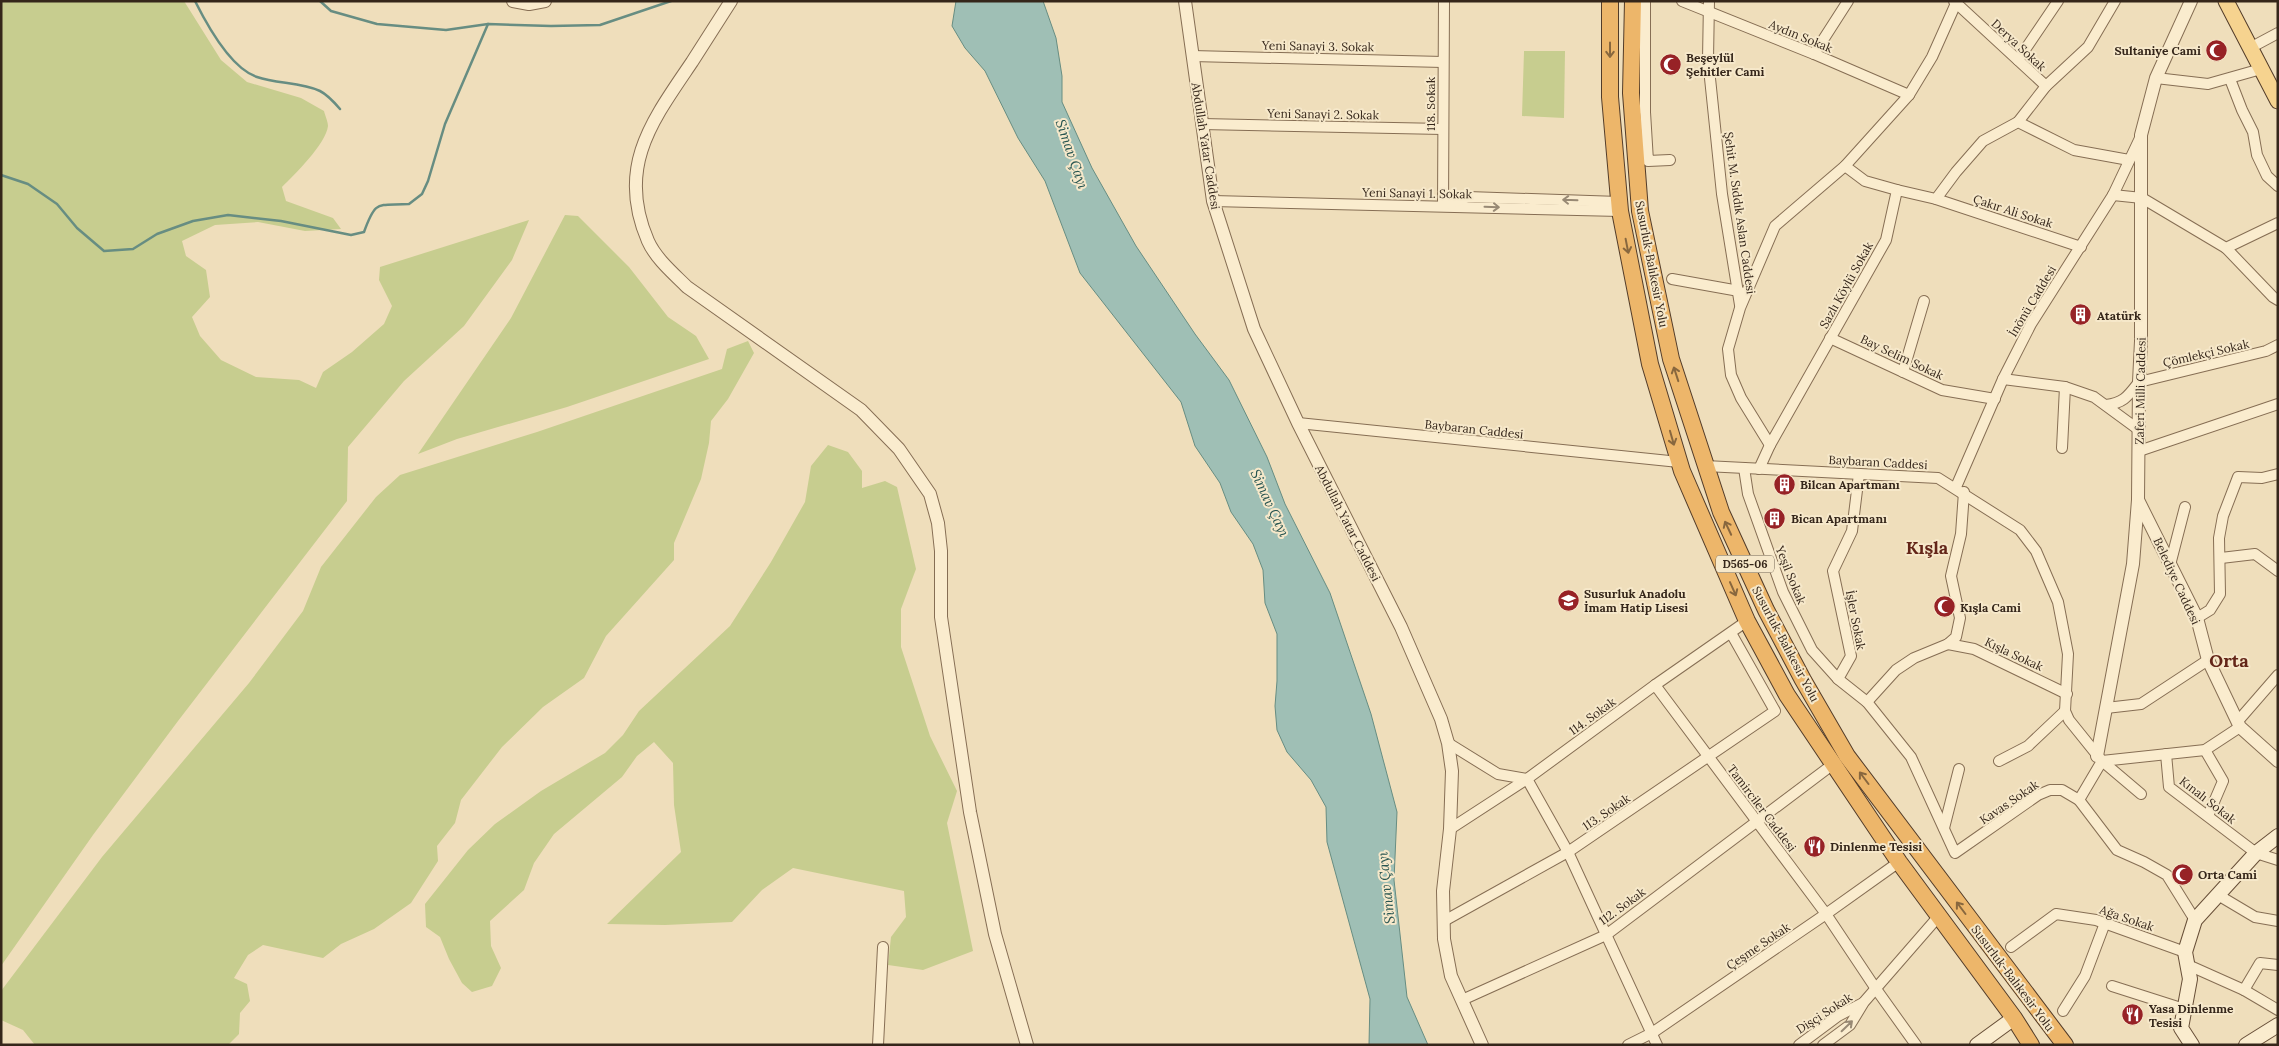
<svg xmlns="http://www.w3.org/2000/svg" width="2279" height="1046" font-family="Lora,serif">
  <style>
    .green { fill: #c7cd8f }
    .water { fill: #9fbfb5; stroke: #678d82 }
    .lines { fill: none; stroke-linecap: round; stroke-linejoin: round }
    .stream { stroke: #678d82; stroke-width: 2.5 }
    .minor-casing { stroke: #866e54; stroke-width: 12 }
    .tertiary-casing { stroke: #866e54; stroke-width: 14 }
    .secondary-casing { stroke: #684f38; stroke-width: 16 }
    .primary-casing { stroke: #533c29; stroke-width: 17 }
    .trunk-casing { stroke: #533c29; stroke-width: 18 }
    .minor { stroke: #faecce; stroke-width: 10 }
    .tertiary { stroke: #faecce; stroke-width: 12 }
    .secondary { stroke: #faecce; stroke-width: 14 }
    .primary { stroke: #f6d38f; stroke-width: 15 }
    .trunk { stroke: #edb66a; stroke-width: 16 }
    .oneway { stroke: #88673e }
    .oneway2 { stroke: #988974 }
    .labels { text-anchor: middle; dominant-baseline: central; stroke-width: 4; stroke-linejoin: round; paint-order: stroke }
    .shield { fill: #f6e8ca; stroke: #6f604f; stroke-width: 1 }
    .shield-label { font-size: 11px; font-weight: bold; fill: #35261a }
    .street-label { font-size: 12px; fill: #35261a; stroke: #f6e8ca }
    .poi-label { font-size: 12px; font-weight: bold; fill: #35261a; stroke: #f6e8ca; text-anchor: start }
    .water-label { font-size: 14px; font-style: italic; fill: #285551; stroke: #f6e8ca }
    .district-label { font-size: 18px; font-weight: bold; fill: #632518; stroke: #f6e8ca }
  </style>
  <rect width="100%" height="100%" fill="#efdebb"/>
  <g class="green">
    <path d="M1,1h183l37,59 26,22 54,16 23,13c1,4 4,11 4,15 -2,18 -34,49 -46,61l4,14 47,17 8,11 -36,2 -47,-9 -43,3 -33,16 4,15 20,14 4,27 -18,20 8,19 21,24 35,17 43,3 17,8 7,-16 29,-20 32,-28 8,-18 -13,-26 1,-13 149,-47 -17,40 -48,66 -60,55 -56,66 -1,54 -169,220 -85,114 -92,131z"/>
    <polygon points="1524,51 1565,51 1564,118 1522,116"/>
    <polygon points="565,215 578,216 629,267 668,317 696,336 709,359 567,407 457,439 418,454 511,318"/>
    <polygon points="748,341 754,353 728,399 711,421 709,443 701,479 674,543 674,560 606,636 584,678 543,707 502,747 461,800 455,823 437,846 438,861 411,903 374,929 341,944 323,958 263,945 248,955 234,978 247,984 250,1001 240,1013 239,1034 228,1045 35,1045 23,1030 1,1020 1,991 102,857 249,683 303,611 321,567 376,497 400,475 537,432 722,369 727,349"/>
    <polygon points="828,445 848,452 862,471 862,488 885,481 897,487 916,569 901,609 901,647 930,736 957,791 947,823 973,951 923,970 888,965 891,937 906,917 904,891 793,868 762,890 732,922 665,925 607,924 681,852 674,805 673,763 654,742 637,756 622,777 554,834 534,863 524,890 490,921 491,946 501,968 492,986 472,992 462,983 449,959 440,937 426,927 425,904 468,850 495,824 541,791 605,753 623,735 639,711 730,626 771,562 805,502 811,466"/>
  </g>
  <polygon class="water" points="956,1 1043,1 1056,38 1062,76 1062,102 1092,168 1136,246 1195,334 1229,380 1267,457 1285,504 1330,593 1371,714 1397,812 1394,880 1407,997 1428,1045 1369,1045 1370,999 1327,842 1326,807 1311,780 1287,752 1277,730 1275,706 1277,681 1277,634 1265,603 1263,570 1253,544 1231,512 1220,483 1195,446 1181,402 1080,273 1045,181 1018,138 985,71 965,48 952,26"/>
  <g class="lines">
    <g class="stream">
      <path d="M195,1c12,24 35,67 62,76 20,7 44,5 63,14 8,4 14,11 20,18"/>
      <polyline points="320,1 331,11 377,24 446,30 488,24 551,26 600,25 671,1"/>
      <path d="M1,175l27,9 29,20 20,24 27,23 29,-2 24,-15 36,-13 35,-6 53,6 70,14 13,-3c12,-33 13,-26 45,-28l13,-10 6,-13 17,-57 43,-100"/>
    </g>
    <defs>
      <g id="minor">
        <polyline points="1645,1 1645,112 1648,161 1670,160"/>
        <polyline points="1682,1 1814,54 1909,95"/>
        <polyline points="1709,1 1708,59 1722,194 1740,305"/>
        <polyline points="1954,1 2046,86"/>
        <polyline points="2250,48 2278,33"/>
        <polyline points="1814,54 1848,1"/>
        <polyline points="1192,56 1443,62"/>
        <polyline points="2018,60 2058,1"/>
        <polyline points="2156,78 2208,84 2261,69"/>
        <polyline points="2230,79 2242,110 2253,132 2257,155 2267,176 2278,186"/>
        <polyline points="2018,122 2046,86 2088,47 2115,1"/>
        <polyline points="1202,124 1443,129"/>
        <polyline points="1845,166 1865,181 1897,190"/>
        <polyline points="2113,195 2142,198 2226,248 2278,223"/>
        <polyline points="1936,199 2081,247"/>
        <polyline points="1213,201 1620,211"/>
        <polyline points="1449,204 1468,197 1619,202"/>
        <polyline points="1443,206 1444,1"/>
        <polyline points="2226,248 2273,297 2278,300"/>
        <polyline points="1672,279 1739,291"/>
        <polyline points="1830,338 1942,390 1995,399"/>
        <polyline points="1903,372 1924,301"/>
        <polyline points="2003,379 2065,387 2094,397 2139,430"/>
        <path d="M2106,405c18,-2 22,-9 33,-23l127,-31 12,-6"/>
        <polyline points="1298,423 1679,462"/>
        <polyline points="1770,445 1741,398 1731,375 1728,349 1740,308 1775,226 1845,166 1909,95 1932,57 1957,1"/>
        <polyline points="2062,448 2065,387"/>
        <polyline points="2139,451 2278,404"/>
        <polyline points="1705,466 1938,478 2020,530 2036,551 2058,602 2068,654 2065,711 2069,720 2102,761 2141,794"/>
        <polyline points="1744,468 1748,494 1783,592 1812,650 1838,679"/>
        <polyline points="1759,469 1770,445 1886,240 1897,190 1936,199 1956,172 1983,141 2018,122 2074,150 2129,160"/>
        <polyline points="1859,474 1852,531 1833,571 1851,656 1838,679 1867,702 1911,757 1955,853 2038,795 2050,790 2062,790 2079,800 2117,850 2144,862 2167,875 2195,920"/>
        <polyline points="1956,487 2003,379 2031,324 2113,195 2141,136"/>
        <polyline points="2221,558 2255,554 2278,571"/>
        <polyline points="2170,565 2185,507"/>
        <polyline points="2197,618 2210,610 2220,594 2219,538 2223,516 2238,477 2262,478 2278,474"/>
        <polyline points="1948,644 1974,649 2067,694"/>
        <polyline points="1655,685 1826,914 1876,989 1916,1045"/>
        <polyline points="1867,702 1896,670 1914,658 1948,644 1956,637 1960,618 1951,576 1961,534 1964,492"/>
        <polyline points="2106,708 2141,704 2208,660"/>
        <polyline points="2238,721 2278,675"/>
        <polyline points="1448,743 1498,774 1527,779 1568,852 1657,1045"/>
        <polyline points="2205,750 2223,781 2208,816"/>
        <polyline points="2166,754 2169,787 2256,853 2278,860"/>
        <polyline points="1999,761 2028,746 2065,711"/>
        <polyline points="2102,761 2205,750 2240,727"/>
        <polyline points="2079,800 2102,761"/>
        <polyline points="1944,828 1959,769"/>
        <polyline points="1450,829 1527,779 1655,685 1747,621"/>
        <polyline points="2218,895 2255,917 2278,921"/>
        <polyline points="1444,921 1568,852 1775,711 1731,633"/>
        <polyline points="2011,947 2056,914 2096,920 2185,952"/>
        <polyline points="2188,965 2244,990 2278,1010"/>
        <polyline points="2112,986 2184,1009"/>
        <polyline points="2244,990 2260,963 2278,965"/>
        <polyline points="1462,1000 1606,935 1832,765"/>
        <polyline points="2063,1011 2085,976 2105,923"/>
        <polyline points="878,1045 883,947"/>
        <polyline points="1628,1045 1652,1033 1826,914 1899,862"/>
        <polyline points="1799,1045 1838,1016 1863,1003"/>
        <polyline points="1823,1045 1850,1025 1864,1002 1938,917"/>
      </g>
      <g id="tertiary">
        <polyline points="513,1 529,4 545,1"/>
        <path d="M731,1c-13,20 -26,41 -39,61 -40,59 -76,105 -44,179 8,18 26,33 39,46l174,123 38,39 31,45 8,29 3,28v66l29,195 25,122 32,111"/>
        <polyline points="1185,1 1213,201 1254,329 1298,423 1401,627 1441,719 1448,743 1452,771 1450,829 1443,891 1444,939 1451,976 1482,1045"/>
        <polyline points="2138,500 2197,618 2208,660 2240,727 2278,761"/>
        <polyline points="2097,756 2133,564 2138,500 2139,382 2141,341 2141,135 2156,78 2191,1"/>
      </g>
      <g id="secondary">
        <polyline points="1977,1045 2014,1018"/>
        <polyline points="2192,1045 2181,1028 2190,979 2185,952 2195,920 2256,853 2278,836"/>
        <polyline points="2246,1045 2278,1025"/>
      </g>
      <polyline id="primary" points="2226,1 2278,101"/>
      <g id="trunk">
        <polyline points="1610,1 1610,97 1620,211 1650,364 1682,471 1747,621 1787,695 1899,862 2014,1018 2031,1045"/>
        <polyline points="1633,1 1631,93 1640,211 1671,359 1721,512 1766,610 1803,680 1847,756 2065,1045"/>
      </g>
    </defs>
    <use href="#minor" class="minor-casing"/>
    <use href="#tertiary" class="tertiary-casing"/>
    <use href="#secondary" class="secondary-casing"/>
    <use href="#primary" class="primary-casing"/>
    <use href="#trunk" class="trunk-casing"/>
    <use href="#minor" class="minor"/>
    <use href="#tertiary" class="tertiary"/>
    <use href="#secondary" class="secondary"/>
    <use href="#primary" class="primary"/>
    <use href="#trunk" class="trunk"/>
  </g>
  <defs><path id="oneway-shaft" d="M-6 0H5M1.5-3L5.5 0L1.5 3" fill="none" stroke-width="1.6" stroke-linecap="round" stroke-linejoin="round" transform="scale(1.25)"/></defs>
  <g class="oneway">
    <use href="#oneway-shaft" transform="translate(1610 50) rotate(90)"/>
    <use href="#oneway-shaft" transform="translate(1627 246) rotate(79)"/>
    <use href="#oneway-shaft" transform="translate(1676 374) rotate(-108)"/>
    <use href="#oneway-shaft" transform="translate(1672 438) rotate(74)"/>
    <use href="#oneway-shaft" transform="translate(1728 528) rotate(-115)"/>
    <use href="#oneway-shaft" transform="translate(1733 589) rotate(66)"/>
    <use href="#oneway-shaft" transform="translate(1864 778) rotate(-127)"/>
    <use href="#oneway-shaft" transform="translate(1961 908) rotate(-127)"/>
  </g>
  <g class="oneway2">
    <use href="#oneway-shaft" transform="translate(1570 200) rotate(-178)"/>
    <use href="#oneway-shaft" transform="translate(1492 207) rotate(2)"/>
    <use href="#oneway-shaft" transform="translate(1847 1026) rotate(-44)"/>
  </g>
  <defs>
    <symbol id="mosque-disc" viewBox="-11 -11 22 22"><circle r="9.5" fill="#972226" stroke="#f6e8ca"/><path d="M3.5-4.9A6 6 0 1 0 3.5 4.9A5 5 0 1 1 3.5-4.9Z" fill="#fff"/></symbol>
    <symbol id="building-disc" viewBox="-11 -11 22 22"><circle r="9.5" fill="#972226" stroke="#f6e8ca"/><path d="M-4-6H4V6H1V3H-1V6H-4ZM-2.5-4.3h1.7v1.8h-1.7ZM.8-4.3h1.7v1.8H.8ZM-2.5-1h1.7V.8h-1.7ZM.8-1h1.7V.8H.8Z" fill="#fff"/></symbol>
    <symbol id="school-disc" viewBox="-11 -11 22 22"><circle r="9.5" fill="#972226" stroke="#f6e8ca"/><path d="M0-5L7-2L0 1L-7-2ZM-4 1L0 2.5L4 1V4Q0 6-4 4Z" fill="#fff"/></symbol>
    <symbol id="restaurant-disc" viewBox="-11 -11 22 22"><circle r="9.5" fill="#972226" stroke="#f6e8ca"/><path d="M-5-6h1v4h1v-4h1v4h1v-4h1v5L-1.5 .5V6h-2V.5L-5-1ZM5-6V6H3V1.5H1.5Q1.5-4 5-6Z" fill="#fff"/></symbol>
  </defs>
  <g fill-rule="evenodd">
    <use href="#mosque-disc" x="2204" y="38" width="25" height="25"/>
    <use href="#mosque-disc" x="1658" y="52" width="25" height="25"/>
    <use href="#building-disc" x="2068" y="302" width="25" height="25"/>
    <use href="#building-disc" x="1772" y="472" width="25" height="25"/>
    <use href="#building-disc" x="1762" y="506" width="25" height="25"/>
    <use href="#school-disc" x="1556" y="588" width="25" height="25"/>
    <use href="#mosque-disc" x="1932" y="594" width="25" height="25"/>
    <use href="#restaurant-disc" x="1802" y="834" width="25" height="25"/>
    <use href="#mosque-disc" x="2170" y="862" width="25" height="25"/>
    <use href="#restaurant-disc" x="2120" y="1002" width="25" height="25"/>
  </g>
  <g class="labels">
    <rect class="shield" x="1716" y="555.5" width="58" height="17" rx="4"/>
    <g class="shield-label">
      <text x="1745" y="564">D565-06</text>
    </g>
    <g class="street-label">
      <text transform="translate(1801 36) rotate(22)">Aydın Sokak</text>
      <text transform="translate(2019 45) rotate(43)">Derya Sokak</text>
      <text transform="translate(1318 46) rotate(1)">Yeni Sanayi 3. Sokak</text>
      <text transform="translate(1430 104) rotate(-90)">118. Sokak</text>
      <text transform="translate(1323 114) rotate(1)">Yeni Sanayi 2. Sokak</text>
      <text transform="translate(1206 146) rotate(81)">Abdullah Yatar Caddesi</text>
      <text transform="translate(1417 193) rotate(1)">Yeni Sanayi 1. Sokak</text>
      <text transform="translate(2013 211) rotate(18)">Çakır Ali Sokak</text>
      <text transform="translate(1740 213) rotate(82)">Şehit M. Sıddık Aslan Caddesi</text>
      <text transform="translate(1652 264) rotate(79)">Susurluk-Balıkesir Yolu</text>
      <text transform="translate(1846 285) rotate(-61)">Sazlı Köylü Sokak</text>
      <text transform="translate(2032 301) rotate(-59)">İnönü Caddesi</text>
      <text transform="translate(2206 353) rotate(-13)">Çömlekçi Sokak</text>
      <text transform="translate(1902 357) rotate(25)">Bay Selim Sokak</text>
      <text transform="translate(2140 391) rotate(-89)">Zaferi Milli Caddesi</text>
      <text transform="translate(1474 429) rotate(6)">Baybaran Caddesi</text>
      <text transform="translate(1878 462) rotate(3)">Baybaran Caddesi</text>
      <text transform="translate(1348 523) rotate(63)">Abdullah Yatar Caddesi</text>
      <text transform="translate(1791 575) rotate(68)">Yeşil Sokak</text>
      <text transform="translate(2177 581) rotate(65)">Belediye Caddesi</text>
      <text transform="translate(1856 620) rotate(79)">İşler Sokak</text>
      <text transform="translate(1786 644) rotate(62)">Susurluk-Balıkesir Yolu</text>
      <text transform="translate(2014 654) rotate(25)">Kışla Sokak</text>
      <text transform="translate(1592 716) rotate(-36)">114. Sokak</text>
      <text transform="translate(2208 800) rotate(38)">Kınalı Sokak</text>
      <text transform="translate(2009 802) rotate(-34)">Kavas Sokak</text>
      <text transform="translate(1762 808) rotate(53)">Tamirciler Caddesi</text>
      <text transform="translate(1606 812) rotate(-34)">113. Sokak</text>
      <text transform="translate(1622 906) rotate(-36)">112. Sokak</text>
      <text transform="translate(2127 918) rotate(19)">Ağa Sokak</text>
      <text transform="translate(1758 946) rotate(-34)">Çeşme Sokak</text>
      <text transform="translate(2013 978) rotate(53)">Susurluk-Balıkesir Yolu</text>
      <text transform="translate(1824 1013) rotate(-33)">Dişçi Sokak</text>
    </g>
    <g class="poi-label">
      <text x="2201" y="50" text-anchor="end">Sultaniye Cami</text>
      <text x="1686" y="57">Beşeylül<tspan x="1686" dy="14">Şehitler Cami</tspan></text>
      <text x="2097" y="315">Atatürk</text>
      <text x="1800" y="484">Bilcan Apartmanı</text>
      <text x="1791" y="518">Bican Apartmanı</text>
      <text x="1584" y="593">Susurluk Anadolu<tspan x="1584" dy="14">İmam Hatip Lisesi</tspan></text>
      <text x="1960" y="607">Kışla Cami</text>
      <text x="1830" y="846">Dinlenme Tesisi</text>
      <text x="2198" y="874">Orta Cami</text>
      <text x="2149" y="1008">Yasa Dinlenme<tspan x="2149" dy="14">Tesisi</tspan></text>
    </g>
    <g class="water-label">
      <text transform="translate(1072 154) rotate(71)">Simav Çayı</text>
      <text transform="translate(1270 503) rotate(65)">Simav Çayı</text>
      <text transform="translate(1386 888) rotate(-96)">Simav Çayı</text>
    </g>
    <g class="district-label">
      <text x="1927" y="547">Kışla</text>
      <text x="2229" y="660">Orta</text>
    </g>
  </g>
  <rect width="2279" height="1046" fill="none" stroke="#35261a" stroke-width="5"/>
</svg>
